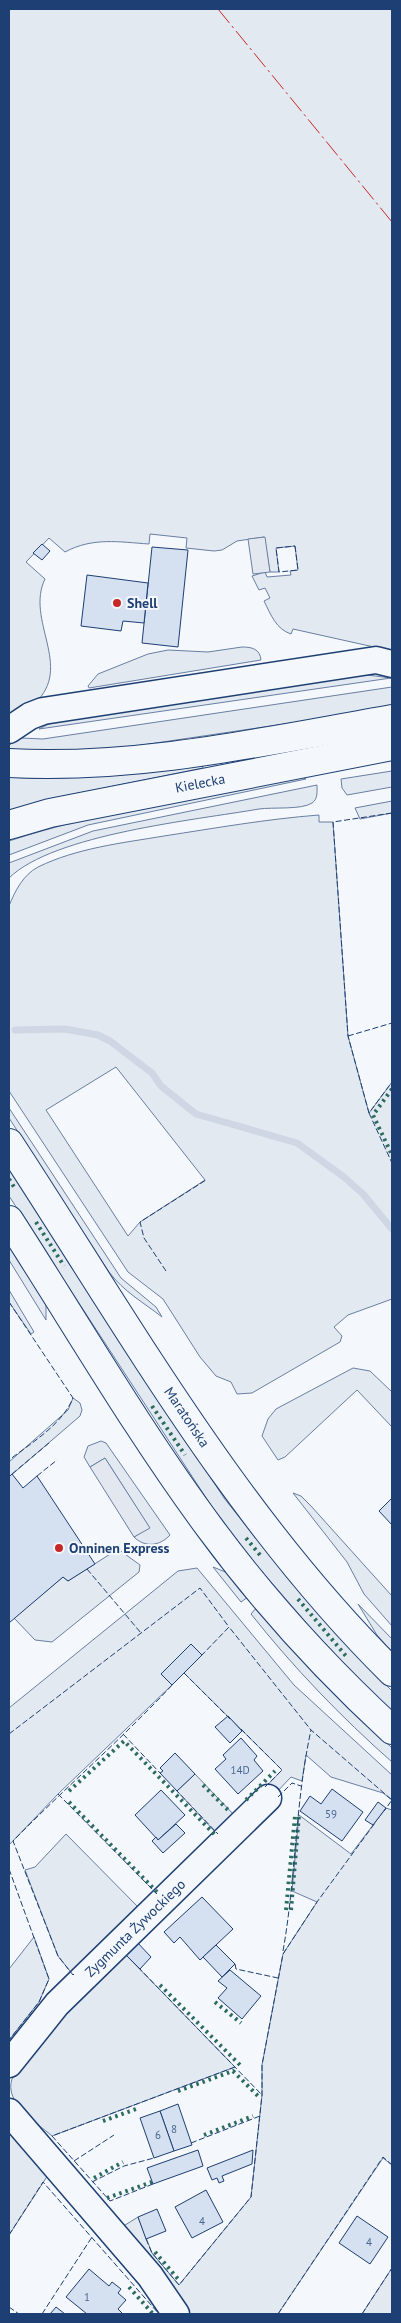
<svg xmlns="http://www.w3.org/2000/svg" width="401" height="2323" font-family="'PT Sans',sans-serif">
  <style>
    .green { fill: #e3e9f0; stroke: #687fa3; fill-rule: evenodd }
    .parking { fill: #e3e8f0; stroke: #687fa3 }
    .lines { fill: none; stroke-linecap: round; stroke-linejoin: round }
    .stream { stroke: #cfd7e4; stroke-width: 7 }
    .building { fill: #d5e0f0; stroke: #1d3f73 }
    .minor-casing { stroke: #1d3f73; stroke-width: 29 }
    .major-casing { stroke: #1d3f73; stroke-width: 30 }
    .minor { stroke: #f4f7fb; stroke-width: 26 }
    .major { stroke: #f4f7fb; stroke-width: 28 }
    .hedge { stroke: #2c6c60; stroke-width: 4; stroke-dasharray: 2.5 4; stroke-linecap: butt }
    .fence { stroke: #1d3f73; stroke-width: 1; stroke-dasharray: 6 2.5; stroke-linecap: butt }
    .power { stroke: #c62828; stroke-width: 1; stroke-dasharray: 18 4 2.5 4; stroke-linecap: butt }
    .poi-dot { fill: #c62828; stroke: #f4f7fb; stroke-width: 2 }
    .labels { text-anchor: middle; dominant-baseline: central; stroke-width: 4; stroke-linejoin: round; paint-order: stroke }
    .number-label { font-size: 11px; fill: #4b6792 }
    .poi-label { font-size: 14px; font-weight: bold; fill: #1d3f73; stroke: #f4f7fb; text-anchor: start }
    .street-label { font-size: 14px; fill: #1d3f73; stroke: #f4f7fb }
  </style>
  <rect width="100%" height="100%" fill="#f4f7fb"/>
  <g class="green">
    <path d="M9,9h383v642l-99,-22 -2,5c-15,-5 -20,-19 -27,-33l6,-3 -5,-10 -6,2 -7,-14 13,-4 2,5 24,-2 -1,-4 8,-1 -3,-24 -19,2 3,24h-9l-6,-35 -27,4 -15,9 -8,1 -28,-3 1,-10 -37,-4 -1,10c-30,-2 -56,-7 -84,8l-16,-14 -23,24 19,17c-20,41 29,88 -10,124 -7,7 -18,11 -26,16z"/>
    <path d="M242,647c10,0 18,2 19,13l-172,28 -1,-2 10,-12 50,-20 20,-4 40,2z"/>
    <polygon points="360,674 391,678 39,729 55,721"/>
    <polygon points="392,687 392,708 102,751 9,750 9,745 21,738 43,739"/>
    <path d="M202,764l1,4 -148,30 -46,13v-34c64,5 129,-5 193,-13z"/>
    <polygon points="392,771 392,787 347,795 342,788 341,779"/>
    <path d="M302,777l4,2 -218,46 -79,30v-14c95,-31 195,-45 293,-64z"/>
    <path d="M317,785c0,7 1,14 -5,18 -10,7 -40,4 -53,6 -63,11 -205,25 -250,69v-15l84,-32z"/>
    <polygon points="392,801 392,813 360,819 355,808"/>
    <path d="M319,815v7h14l15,214 21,77 23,-31v217l-44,16 -14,12 8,9 -2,6 -88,51 -15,1 -6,-12 -15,-6 -16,-19 -37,-58 -35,-27 -119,-181v-185c6,-15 14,-31 29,-39 39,-19 84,-24 126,-31 52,-8 103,-17 155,-21zM116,1067l89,113 -65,42 -12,14 -82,-126z"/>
    <path d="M9,1108l112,170 35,29 6,10c-19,-15 -38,-25 -53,-45l-100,-154z"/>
    <polygon points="9,1168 224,1498 289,1580 359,1658 392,1691 392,1712 348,1668 310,1627 258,1567 214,1510 9,1196"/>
    <polygon points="9,1245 42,1297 46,1305 46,1320 9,1260"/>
    <polygon points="9,1290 34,1332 31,1334 9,1302"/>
    <polygon points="353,1368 370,1371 392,1392 392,1427 357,1390 285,1457 278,1460 262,1436 268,1419 276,1409"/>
    <polygon points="73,1398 80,1403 82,1410 80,1416 9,1477 9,1462 68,1410"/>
    <path d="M101,1441l5,2 64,92c-10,11 -25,13 -36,2l15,-10 -44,-69 -15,9 -6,-10 4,-11z"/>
    <polygon points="293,1493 301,1496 311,1506 392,1596 392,1626 364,1594 347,1562"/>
    <polygon points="118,1549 140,1565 139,1572 52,1642 35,1640 14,1618 63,1577 68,1581"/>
    <polygon points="213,1567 228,1573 248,1597 241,1602"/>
    <polygon points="197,1568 294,1685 392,1775 392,1800 383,1793 331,1777 306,1755 302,1781 291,1777 273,1796 250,1803 282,1770 184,1673 202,1655 191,1644 161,1674 172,1685 58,1794 9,1845 9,1708 178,1571"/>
    <polygon points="358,1604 392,1639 392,1652 377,1635"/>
    <path d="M257,1607l97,105 38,36v14c-51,-45 -99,-95 -141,-148z"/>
    <polygon points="195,1774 236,1817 218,1835 177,1791"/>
    <polygon points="386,1808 392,1810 392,2165 383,2158 278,2314 188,2314 122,2227 138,2217 152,2253 179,2285 251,2197 262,2095 262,2065 283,1954 317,1902 292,1891 299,1815 351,1854"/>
    <polygon points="66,1834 141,1910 73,1975 58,1956 25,1870 35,1867"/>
    <polygon points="34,1937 49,1979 39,2002 9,2040 9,1969"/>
    <path d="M124,1953l111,114 -183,69c-16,-14 -48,-33 -40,-57l45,-59z"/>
    <polygon points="9,2131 48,2175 9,2235"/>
    <polygon points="392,2268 392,2314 362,2314"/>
  </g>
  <g class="parking">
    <polygon points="265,537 270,572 253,574 248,539"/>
    <polygon points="105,1458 150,1528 134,1537 90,1467"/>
  </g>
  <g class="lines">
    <polyline class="stream" points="15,1030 65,1029 98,1035 110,1041 152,1073 161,1086 196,1114 297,1143 344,1177 363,1194 392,1229"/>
  </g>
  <g class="building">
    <polygon points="42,544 50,551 42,560 33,553"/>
    <polygon points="152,547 188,550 178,647 142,643"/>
    <polygon points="87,575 148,583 144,623 123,621 121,631 81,626"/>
    <polygon points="12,1474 23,1488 37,1476 95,1564 68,1581 63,1577 9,1623 9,1477"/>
    <polygon points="392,1498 392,1525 379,1511"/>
    <polygon points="191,1644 202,1655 172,1685 161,1674"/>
    <polygon points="228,1716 242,1731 230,1743 215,1727"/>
    <polygon points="241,1738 257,1756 254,1760 263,1771 238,1794 215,1769 226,1759 223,1755"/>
    <polygon points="175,1753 195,1774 177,1791 160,1773 163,1771 160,1768"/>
    <polygon points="332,1789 363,1812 342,1841 300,1811 310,1796 321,1804"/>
    <polygon points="161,1790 185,1815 158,1840 135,1815"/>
    <polygon points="378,1802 386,1808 373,1825 365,1820"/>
    <polygon points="176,1824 185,1833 163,1853 152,1841 156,1837 158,1840"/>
    <polygon points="202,1897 233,1929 200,1960 180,1937 174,1943 164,1932"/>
    <polygon points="136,1941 151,1957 140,1969 124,1953"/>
    <polygon points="216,1945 235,1964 222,1977 203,1957"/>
    <polygon points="230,1970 261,1996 242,2019 218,1998 227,1988 218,1981"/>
    <polygon points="178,2104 192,2145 174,2151 160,2111"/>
    <polygon points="160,2111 174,2151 154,2158 140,2118"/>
    <polygon points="198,2150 203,2166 153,2184 147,2168"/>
    <polygon points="253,2150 252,2164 222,2176 224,2181 219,2183 217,2178 212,2180 207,2168"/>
    <polygon points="206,2190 223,2222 192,2238 175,2207"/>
    <polygon points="157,2209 166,2231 146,2239 138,2217"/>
    <polygon points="357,2216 388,2237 370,2264 339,2243"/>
    <polygon points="89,2269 109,2286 112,2282 121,2289 118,2293 126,2300 118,2309 123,2314 87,2314 66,2297"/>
    <polygon points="56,2307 65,2314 50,2314"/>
  </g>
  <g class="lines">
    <defs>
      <g id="minor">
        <polyline points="9,730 30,716 43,711 376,660 392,664"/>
        <polyline points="9,2064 57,2004 268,1798"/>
        <polyline points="9,2112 150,2276 176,2314"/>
      </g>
      <g id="major">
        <path d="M9,763c128,7 257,-22 383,-44"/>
        <polyline points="9,825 50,813 392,746"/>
        <path d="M9,1143c119,182 227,375 383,529"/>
        <path d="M9,1220c66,102 129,211 201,308 53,72 116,141 182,202"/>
      </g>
    </defs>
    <use href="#minor" class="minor-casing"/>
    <use href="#major" class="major-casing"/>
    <use href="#minor" class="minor"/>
    <use href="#major" class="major"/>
    <g class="hedge">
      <polyline points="392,1089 373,1115 392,1155"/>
      <polyline points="9,1179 16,1190"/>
      <polyline points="36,1222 64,1266"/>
      <polyline points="152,1406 185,1455"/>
      <polyline points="246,1538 260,1555"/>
      <polyline points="298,1599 346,1656"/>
      <polyline points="203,1785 230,1812"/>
      <polyline points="69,1791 124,1741 215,1835"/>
      <polyline points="246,1800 275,1771"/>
      <polyline points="69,1802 157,1892"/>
      <polyline points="286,1910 295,1816"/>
      <polyline points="291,1910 299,1815"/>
      <polyline points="160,1985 242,2067"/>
      <polyline points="215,2002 241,2023"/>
      <polyline points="178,2091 233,2071 258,2096"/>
      <polyline points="103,2121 136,2109"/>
      <polyline points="204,2135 253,2116"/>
      <polyline points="94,2178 123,2162"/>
      <polyline points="107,2198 152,2182"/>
      <polyline points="155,2252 178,2279"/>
      <polyline points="129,2287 153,2314"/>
    </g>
    <g class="fence">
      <polygon points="295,546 298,570 279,572 276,548"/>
      <polyline points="392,813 333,822 348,1036 369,1113 392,1082"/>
      <polyline points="348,1036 392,1023"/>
      <polyline points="369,1113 392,1163"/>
      <polyline points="166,1271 144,1238 140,1222 206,1180"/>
      <path d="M9,1302l64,96c-11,27 -42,45 -64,62"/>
      <polyline points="12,1474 49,1443"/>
      <polyline points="37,1476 57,1460"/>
      <polyline points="87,1569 141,1633"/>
      <polyline points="201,1656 229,1627 311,1730 392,1800 384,1811"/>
      <polyline points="184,1673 230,1719"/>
      <polyline points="241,1729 282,1770 265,1787"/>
      <polyline points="9,1734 200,1588 229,1627"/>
      <polyline points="123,1734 161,1774"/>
      <polyline points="175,1789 218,1834"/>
      <polyline points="58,1794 157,1894"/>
      <polyline points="278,1797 292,1783 301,1786"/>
      <polyline points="9,1869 49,1979 39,2002 9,2040"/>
      <path d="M283,1951c13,-73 12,-148 28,-221"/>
      <polyline points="235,1964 236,1969 278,1978"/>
      <polyline points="138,1967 262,2095"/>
      <path d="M74,1974l-1,1 -15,-19 -45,-115c53,-54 110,-103 161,-158"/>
      <polyline points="191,2143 260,2116"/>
      <polyline points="74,2161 114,2135"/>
      <polyline points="92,2182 124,2166 154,2158"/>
      <polyline points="153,2184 110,2201 52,2136 235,2067"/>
      <polyline points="9,2235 43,2182 159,2314"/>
      <polyline points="146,2239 152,2253 179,2285 251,2197 262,2095 262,2065 283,1954 317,1902 375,1823"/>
      <polyline points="9,2307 19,2314"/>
      <polyline points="42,2314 92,2237"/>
      <polyline points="278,2314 383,2157 392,2165"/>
      <polyline points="362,2314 392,2268"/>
    </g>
    <polyline class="power" points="218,9 392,222"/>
  </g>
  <g class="poi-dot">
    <circle cx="117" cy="603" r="5"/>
    <circle cx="59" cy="1548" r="5"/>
  </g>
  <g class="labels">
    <g class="number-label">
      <text x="240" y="1770">14D</text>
      <text x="331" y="1814">59</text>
      <text x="174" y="2129">8</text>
      <text x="158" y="2135">6</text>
      <text x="202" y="2221">4</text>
      <text x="369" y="2242">4</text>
      <text x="87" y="2297">1</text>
    </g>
    <g class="poi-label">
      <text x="127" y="603">Shell</text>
      <text x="69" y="1548">Onninen Express</text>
    </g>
    <g class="street-label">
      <text transform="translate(200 783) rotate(-11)">Kielecka</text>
      <text transform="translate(187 1417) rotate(56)">Maratońska</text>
      <text transform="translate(135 1928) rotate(-44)">Zygmunta Żywockiego</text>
    </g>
  </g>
  <rect width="401" height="2323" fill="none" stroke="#1d3f73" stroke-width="20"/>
</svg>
